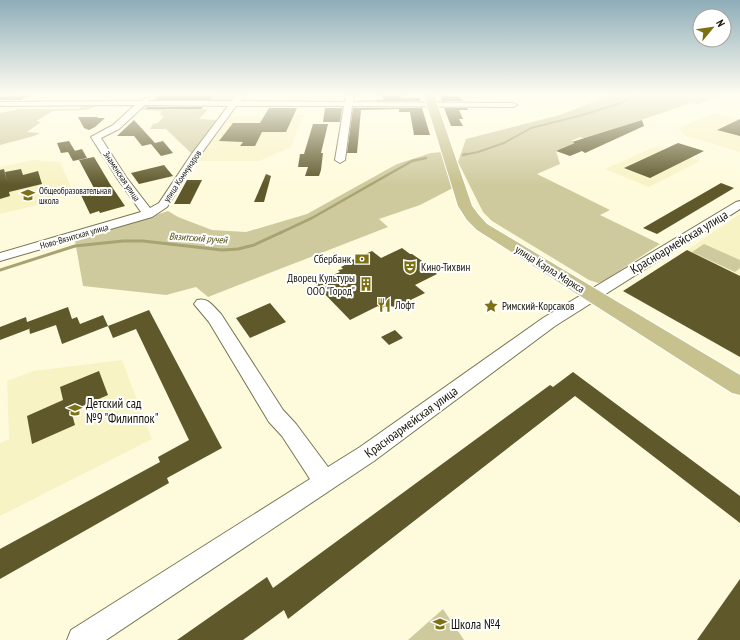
<svg xmlns="http://www.w3.org/2000/svg" width="740" height="640" font-family="'PT Sans Narrow',sans-serif">
  <style>
    .built { fill: #f8f3c5 }
    .green { fill: #cfca9e }
    .lines { fill: none; stroke-linecap: round; stroke-linejoin: round }
    .stream-far2 { stroke: #a8a373; stroke-width: 2 }
    .stream-far1 { stroke: #a8a373; stroke-width: 2.5 }
    .stream { stroke: #a8a373; stroke-width: 3 }
    .building { fill: #5e582b }
    .minor-casing { stroke: #797553; stroke-width: 2 }
    .major-casing { stroke: #fff; stroke-width: 2 }
    .minor { fill: #fff; fill-rule: evenodd }
    .major { fill: #c7c18e; fill-rule: evenodd }
    .labels { text-anchor: middle; dominant-baseline: central; stroke-width: 4; stroke-linejoin: round; paint-order: stroke }
    .far-street-label { font-size: 9px; fill: #171508; stroke: #fff }
    .far-poi-label { font-size: 9px; fill: #171508; stroke: #fff; text-anchor: start }
    .far-water-label { font-size: 10px; font-style: italic; fill: #524b11; stroke: #fff }
    .poi-label { font-size: 11px; fill: #171508; stroke: #fff; text-anchor: start }
    .street-label { font-size: 11px; fill: #171508; stroke: #fff }
    .near-street-label { font-size: 13px; fill: #171508; stroke: #fff }
    .near-poi-label { font-size: 13px; fill: #171508; stroke: #fff; text-anchor: start }
  </style>
  <rect width="100%" height="100%" fill="#fefbdd"/>
  <g class="built">
    <polygon points="54,95 149,95 143,100 136,101 48,100"/>
    <polygon points="242,95 341,95 340,103 237,102"/>
    <polygon points="714,113 740,120 740,152 686,136 679,128"/>
    <polygon points="304,115 291,147 259,161 197,161 229,116"/>
    <polygon points="657,146 700,161 649,187 605,169"/>
    <polygon points="33,160 60,162 71,187 42,204 0,214 0,167"/>
    <polygon points="740,214 740,276 687,250"/>
    <polygon points="122,360 152,439 0,516 0,443 9,439 7,381 33,371"/>
  </g>
  <g class="green">
    <polygon points="237,95 233,102 151,101 158,96"/>
    <polygon points="612,95 723,95 697,104 691,103 585,139 580,137 571,141 579,144 556,151 560,164 537,174 610,210 600,215 660,244 604,281 598,283 589,280 492,221 483,212 458,162 466,139 560,115"/>
    <polygon points="152,104 147,109 208,109 199,119 218,120 193,153 191,153 166,129 150,129 153,124 158,123 164,116 160,115 162,111 140,110 145,105"/>
    <polygon points="85,105 96,106 88,110 53,111 36,121 41,122 27,132 40,133 34,136 0,145 0,113 20,109 78,109"/>
    <polygon points="443,152 453,188 420,205 379,219 388,227 208,297 196,287 166,295 83,286 75,241 168,211 178,217 212,230 246,232 307,214 397,164 431,153"/>
    <polygon points="704,244 740,260 740,268 735,272 692,252"/>
    <polygon points="443,609 464,640 408,640"/>
  </g>
  <g class="lines">
    <polyline class="stream-far2" points="463,155 478,152 504,143 531,128 579,116 621,103 635,95"/>
    <g class="stream-far1">
      <polyline points="463,155 466,154"/>
      <polyline points="280,233 312,218 412,161 426,158"/>
    </g>
    <polyline class="stream" points="0,270 75,246 123,241 143,241 222,250 238,249 254,245 282,232"/>
  </g>
  <g class="building">
    <polygon points="29,95 21,100 0,100 0,96"/>
    <polygon points="160,95 213,95 210,100 155,100"/>
    <polygon points="383,95 401,95 401,98 419,98 420,101 355,101 383,100"/>
    <polygon points="440,95 460,97 463,101 442,101"/>
    <polygon points="148,107 203,107 201,109 145,109"/>
    <polygon points="269,108 297,108 286,132 262,132 255,146 240,146 243,142 219,141 233,123 260,123"/>
    <polygon points="325,108 342,108 340,122 323,122"/>
    <polygon points="353,108 422,108 430,135 414,135 410,112 399,112 399,109 361,110 357,153 347,153"/>
    <polygon points="444,108 467,108 468,110 459,110 463,119 459,119 463,126 451,126"/>
    <polygon points="78,117 98,117 97,118 105,118 95,127 89,130 84,128"/>
    <polygon points="740,119 740,136 717,130"/>
    <polygon points="134,120 155,143 163,141 173,153 161,156 151,144 142,146 134,136 117,136"/>
    <polygon points="642,120 644,126 585,153 582,151 570,156 556,151 575,143 572,142"/>
    <polygon points="313,124 328,124 321,153 323,153 321,170 319,176 305,176 308,167 298,167 300,154 304,154"/>
    <polygon points="69,141 75,151 70,152 82,149 87,158 73,161 68,152 61,153 57,143"/>
    <polygon points="678,143 704,151 650,178 624,168"/>
    <polygon points="94,157 110,184 125,206 100,213 99,211 90,214 80,193 95,190 79,160"/>
    <polygon points="164,165 173,176 139,184 131,173"/>
    <polygon points="4,169 7,182 5,172 21,169 23,175 38,171 42,184 9,192 10,196 0,199 0,170"/>
    <polygon points="266,174 271,176 264,202 254,202"/>
    <polygon points="187,180 202,180 190,204 174,204"/>
    <polygon points="721,183 734,188 657,234 643,228"/>
    <polygon points="402,248 410,254 412,254 431,267 429,268 437,274 415,285 425,293 394,308 392,306 387,309 385,307 381,309 378,306 350,320 314,283 340,272 338,270 343,269 341,267 345,265 343,264 372,251 381,258"/>
    <polygon points="687,250 740,276 740,357 623,291"/>
    <polygon points="270,303 286,322 250,338 236,318"/>
    <polygon points="68,307 72,319 77,317 80,324 103,315 108,326 62,344 56,325 30,334 29,327 29,329 0,340 0,327 26,317 27,322"/>
    <polygon points="149,310 222,448 167,478 169,483 0,579 0,549 160,462 158,457 189,440 136,329 113,338 108,326"/>
    <polygon points="395,330 403,338 389,345 381,337"/>
    <polygon points="99,371 108,395 71,411 75,425 32,444 27,416 63,400 60,387"/>
    <polygon points="573,372 740,496 740,523 575,396 288,619 284,610 243,640 177,640 267,577 273,588 550,385 553,387"/>
    <polygon points="740,579 740,640 697,640"/>
  </g>
  <g class="lines">
    <defs>
      <g id="minor">
        <path d="M236,95h5l2,2 -3,4 105,1 1,-7h8l-1,7 160,1 4,2 -4,2 -161,-1 -7,54 -5,3 -5,-3 9,-54h-108l-38,52 -31,49 -15,10 -152,44v-8l141,-41 -24,-34 -26,-41 22,-12 22,-20 -135,1v-4l141,-1 5,-3h3v3h83zM145,105l83,1 -37,49 -32,48 -9,5 -24,-31 -25,-39 18,-9z"/>
        <path d="M740,201v8l-185,117 -181,135 -268,179h-39l4,-10 239,-151 -28,-43 -13,-14 -60,-100 -15,-18 3,-4c11,-3 16,6 24,14l62,96 13,14 32,43 32,-20 183,-129 193,-116z"/>
      </g>
      <polygon id="major" points="424,95 434,95 472,206 478,214 487,224 740,375 740,395 732,393 477,230 467,220 458,206"/>
    </defs>
    <use href="#minor" class="minor-casing"/>
    <use href="#major" class="major-casing"/>
    <use href="#minor" class="minor"/>
    <use href="#major" class="major"/>
  </g>
  <linearGradient id="sky" x2="0" y2="1"><stop stop-color="#8eadb9"/><stop offset="0.51" stop-color="#fffdf0"/><stop offset="1" stop-color="#fffdf0" stop-opacity="0"/></linearGradient>
  <rect width="740" height="185" fill="url(#sky)"/>
  <defs>
    <symbol id="school-bare" viewBox="-9 -9 18 18"><path d="M0-5L7-2L0 1L-7-2ZM-4 1L0 2.5L4 1V4Q0 6-4 4Z" fill="#7d7213" stroke="#fff" stroke-width="2.5" paint-order="stroke"/></symbol>
    <symbol id="bank-bare" viewBox="-9 -9 18 18"><path d="M-6-4H6V4H-6ZM0-2.3a2.3 2.3 0 1 0 0 4.6a2.3 2.3 0 1 0 0-4.6Z" fill="#7d7213" stroke="#fff" stroke-width="2.5" paint-order="stroke"/></symbol>
    <symbol id="theatre-bare" viewBox="-9 -9 18 18"><path d="M-5-5.5Q0-4 5-5.5V0Q5 5 0 6Q-5 5-5 0ZM-3.3-2.5H-1v1.5H-3.3ZM1-2.5H3.3v1.5H1ZM-2.8 1Q0 5.5 2.8 1Z" fill="#7d7213" stroke="#fff" stroke-width="2.5" paint-order="stroke"/></symbol>
    <symbol id="building-bare" viewBox="-9 -9 18 18"><path d="M-4-6H4V6H1V3H-1V6H-4ZM-2.5-4.3h1.7v1.8h-1.7ZM.8-4.3h1.7v1.8H.8ZM-2.5-1h1.7V.8h-1.7ZM.8-1h1.7V.8H.8Z" fill="#7d7213" stroke="#fff" stroke-width="2.5" paint-order="stroke"/></symbol>
    <symbol id="restaurant-bare" viewBox="-9 -9 18 18"><path d="M-5-6h1v4h1v-4h1v4h1v-4h1v5L-1.5 .5V6h-2V.5L-5-1ZM5-6V6H3V1.5H1.5Q1.5-4 5-6Z" fill="#7d7213" stroke="#fff" stroke-width="2.5" paint-order="stroke"/></symbol>
    <symbol id="sight-bare" viewBox="-9 -9 18 18"><path d="M0-6L1.8-2.2L6-1.7L2.9 1.2L3.7 5.4L0 3.3L-3.7 5.4L-2.9 1.2L-6-1.7L-1.8-2.2Z" fill="#7d7213" stroke="#fff" stroke-width="2.5" paint-order="stroke"/></symbol>
  </defs>
  <g fill-rule="evenodd">
    <use href="#school-bare" x="18" y="185" width="20" height="20"/>
    <use href="#bank-bare" x="352" y="249" width="20" height="20"/>
    <use href="#theatre-bare" x="400" y="257" width="20" height="20"/>
    <use href="#building-bare" x="356" y="274" width="20" height="20"/>
    <use href="#restaurant-bare" x="374" y="295" width="20" height="20"/>
    <use href="#sight-bare" x="481" y="296" width="20" height="20"/>
    <use href="#school-bare" x="65" y="400" width="20" height="20"/>
    <use href="#school-bare" x="430" y="614" width="20" height="20"/>
  </g>
  <g class="labels">
    <g class="far-street-label">
      <text transform="translate(122 176) rotate(56)">Знаменская улица</text>
      <text transform="translate(182 176) rotate(-56)">улица Коммунаров</text>
      <text transform="translate(74 236) rotate(-16)">Ново-Вязитская улица</text>
    </g>
    <g class="far-poi-label">
      <text x="39" y="190">Общеобразовательная<tspan x="39" dy="10">школа</tspan></text>
    </g>
    <g class="far-water-label">
      <text transform="translate(198 238) rotate(4)">Вязитский ручей</text>
    </g>
    <g class="poi-label">
      <text x="351" y="259" text-anchor="end">Сбербанк</text>
      <text x="421" y="267">Кино-Тихвин</text>
      <text x="355" y="278" text-anchor="end">Дворец Культуры<tspan x="355" dy="13">ООО "Город"</tspan></text>
      <text x="395" y="305">Лофт</text>
      <text x="502" y="306">Римский-Корсаков</text>
    </g>
    <g class="street-label">
      <text transform="translate(550 269) rotate(32)">улица Карла Маркса</text>
    </g>
    <g class="near-street-label">
      <text transform="translate(679 242) rotate(-31)">Красноармейская улица</text>
      <text transform="translate(411 422) rotate(-36)">Красноармейская улица</text>
    </g>
    <g class="near-poi-label">
      <text x="86" y="403">Детский сад<tspan x="86" dy="15">№9 "Филиппок"</tspan></text>
      <text x="451" y="624">Школа №4</text>
    </g>
  </g>
  <g transform="translate(712 28) rotate(61)"><circle r="19" fill="#ffffff" stroke="#a2a19c"/>
  <path d="M0-3L7 15L0 10L-7 15Z" fill="#7d7213"/>
  <text y="-6" font-size="11" font-weight="bold" text-anchor="middle" fill="#171508">N</text>
  </g>
</svg>
